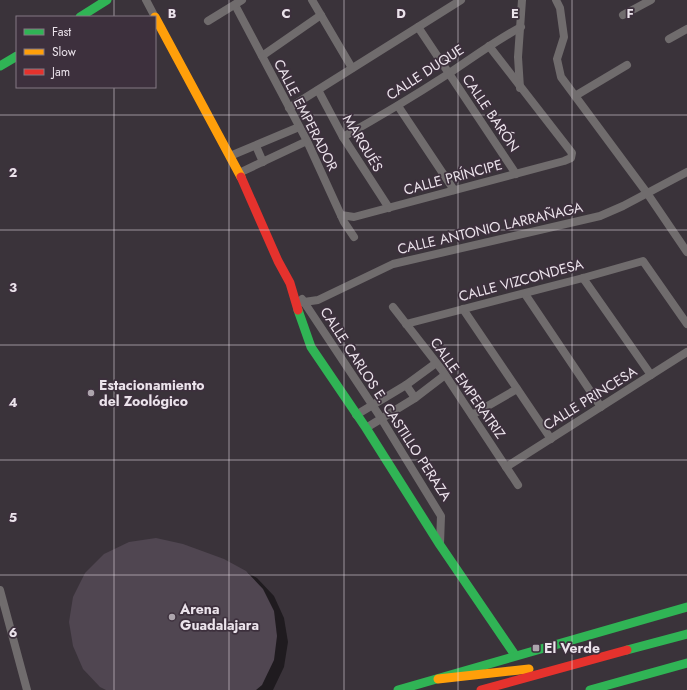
<svg xmlns="http://www.w3.org/2000/svg" width="687" height="690" font-family="Jost,sans-serif">
  <style>
    .shadow { fill: #0007 }
    .building { fill: #504651 }
    .lines { fill: none; stroke-linecap: round; stroke-linejoin: round }
    .street { stroke: #706c6d; stroke-width: 8 }
    .fast { stroke: #30b455; stroke-width: 9 }
    .slow { stroke: #ff9f0a; stroke-width: 9 }
    .jam { stroke: #e5322d; stroke-width: 9 }
    .grid { fill: none; stroke: #ebe3eb; stroke-width: 1; stroke-opacity: 0.55 }
    .poi-dot { fill: #ada5ad; stroke: #3d303d; stroke-width: 1.5 }
    .labels { text-anchor: middle; dominant-baseline: central; stroke-width: 3.5; stroke-linejoin: round; paint-order: stroke }
    .street-label { font-size: 14px; fill: #ebe3eb; stroke: #3d303d }
    .poi-label { font-size: 14px; font-weight: bold; fill: #ebe3eb; stroke: #3d303d; text-anchor: start }
    .grid-label { font-size: 13px; text-anchor: middle; font-weight: bold; fill: #ebe3eb; stroke: #3d303d; stroke-width: 3.5; stroke-linejoin: round; paint-order: stroke }
  </style>
  <rect width="100%" height="100%" fill="#3a333a"/>
  <polygon class="shadow" points="224,560 257,578 274,596 284,618 288,642 284,667 273,690 108,690"/>
  <polygon class="building" points="156,538 183,544 224,559 246,571 263,589 274,611 277,636 274,660 262,685 256,690 106,690 100,687 83,669 73,646 69,622 73,597 85,573 104,554 129,542"/>
  <g class="lines">
    <g class="street">
      <polyline points="146,0 155,17"/>
      <polyline points="312,0 352,68"/>
      <polyline points="556,0 560,8 564,37 557,59 561,77 647,193 687,252"/>
      <polyline points="235,5 307,141 344,222 354,237"/>
      <polyline points="623,15 651,0"/>
      <polyline points="208,21 242,0"/>
      <polyline points="418,27 516,174"/>
      <polyline points="669,39 687,29"/>
      <polyline points="262,56 321,15"/>
      <polyline points="520,88 518,57 522,0"/>
      <polyline points="318,90 343,137 389,208"/>
      <polyline points="575,96 627,65"/>
      <polyline points="398,106 454,190"/>
      <polyline points="289,108 461,0"/>
      <path d="M343,137c36,-20 71,-41 105,-63 24,-16 47,-33 73,-47"/>
      <polyline points="256,146 263,162"/>
      <polyline points="230,156 299,127"/>
      <polyline points="239,173 307,141"/>
      <polyline points="341,215 354,217 564,161 571,158 572,153 489,46"/>
      <polyline points="583,278 651,375"/>
      <polyline points="525,294 601,407"/>
      <polyline points="302,299 379,415 441,516 440,544"/>
      <polyline points="297,303 318,300 393,264 600,216 623,206 687,172"/>
      <polyline points="393,307 442,370 518,485"/>
      <polyline points="463,309 551,439"/>
      <polyline points="406,324 583,278 643,261 687,324"/>
      <polyline points="406,385 415,398"/>
      <polyline points="356,415 406,385 436,363"/>
      <polyline points="472,415 517,389"/>
      <polyline points="366,428 415,398 445,375"/>
      <polyline points="506,467 687,352"/>
      <polyline points="0,590 27,690"/>
    </g>
    <g class="fast">
      <polyline points="80,17 107,0"/>
      <polyline points="0,66 17,56"/>
      <polyline points="298,310 311,347 366,428 440,545 515,655"/>
      <polyline points="627,650 687,634"/>
      <polyline points="398,690 687,607"/>
      <polyline points="590,690 687,663"/>
    </g>
    <g class="slow">
      <polyline points="155,17 241,177"/>
      <polyline points="438,679 529,669"/>
    </g>
    <g class="jam">
      <polyline points="241,177 278,261 290,283 298,310"/>
      <polyline points="481,690 627,650"/>
    </g>
  </g>
  <path class="grid" d="M114,0v17M229,0v690M344,0v690M458,0v690M572,0v690M114,87v603M0,115h687M0,230h687M0,345h687M0,460h687M0,575h687"/>
  <g class="poi-dot">
    <circle cx="91" cy="393" r="4"/>
    <circle cx="172" cy="617" r="4"/>
    <rect x="532" y="644" width="8" height="8" rx="2"/>
  </g>
  <g class="labels">
    <g class="street-label">
      <text transform="translate(425 72) rotate(-33)">CALLE DUQUE</text>
      <text transform="translate(491 113) rotate(56)">CALLE BARÓN</text>
      <text transform="translate(306 115) rotate(63)">CALLE EMPERADOR</text>
      <text transform="translate(363 143) rotate(59)">MARQUÉS</text>
      <text transform="translate(453 177) rotate(-15)">CALLE PRÍNCIPE</text>
      <text transform="translate(490 228) rotate(-13)">CALLE ANTONIO LARRAÑAGA</text>
      <text transform="translate(521 280) rotate(-15)">CALLE VIZCONDESA</text>
      <text transform="translate(468 388) rotate(55)">CALLE EMPERATRIZ</text>
      <text transform="translate(590 398) rotate(-32)">CALLE PRINCESA</text>
      <text transform="translate(386 404) rotate(57)">CALLE CARLOS E. CASTILLO PERAZA</text>
    </g>
    <g class="poi-label">
      <text x="99" y="385">Estacionamiento<tspan x="99" dy="16">del Zoológico</tspan></text>
      <text x="180" y="609">Arena<tspan x="180" dy="16">Guadalajara</tspan></text>
      <text x="544" y="648">El Verde</text>
    </g>
  </g>
  <g class="grid-label">
    <text x="172" y="18">B</text>
    <text x="286" y="18">C</text>
    <text x="401" y="18">D</text>
    <text x="515" y="18">E</text>
    <text x="630" y="18">F</text>
    <text x="13" y="177">2</text>
    <text x="13" y="292">3</text>
    <text x="13" y="407">4</text>
    <text x="13" y="522">5</text>
    <text x="13" y="637">6</text>
  </g>
  <rect x="16" y="16" width="140" height="72" fill="#3d303d" stroke="#837883"/>
  <rect x="24" y="29" width="20" height="6" fill="#30b455" stroke="#837883"/>
  <text x="52" y="36" font-size="12" fill="#ebe3eb">Fast</text>
  <rect x="24" y="49" width="20" height="6" fill="#ff9f0a" stroke="#837883"/>
  <text x="52" y="56" font-size="12" fill="#ebe3eb">Slow</text>
  <rect x="24" y="69" width="20" height="6" fill="#e5322d" stroke="#837883"/>
  <text x="52" y="76" font-size="12" fill="#ebe3eb">Jam</text>
</svg>
